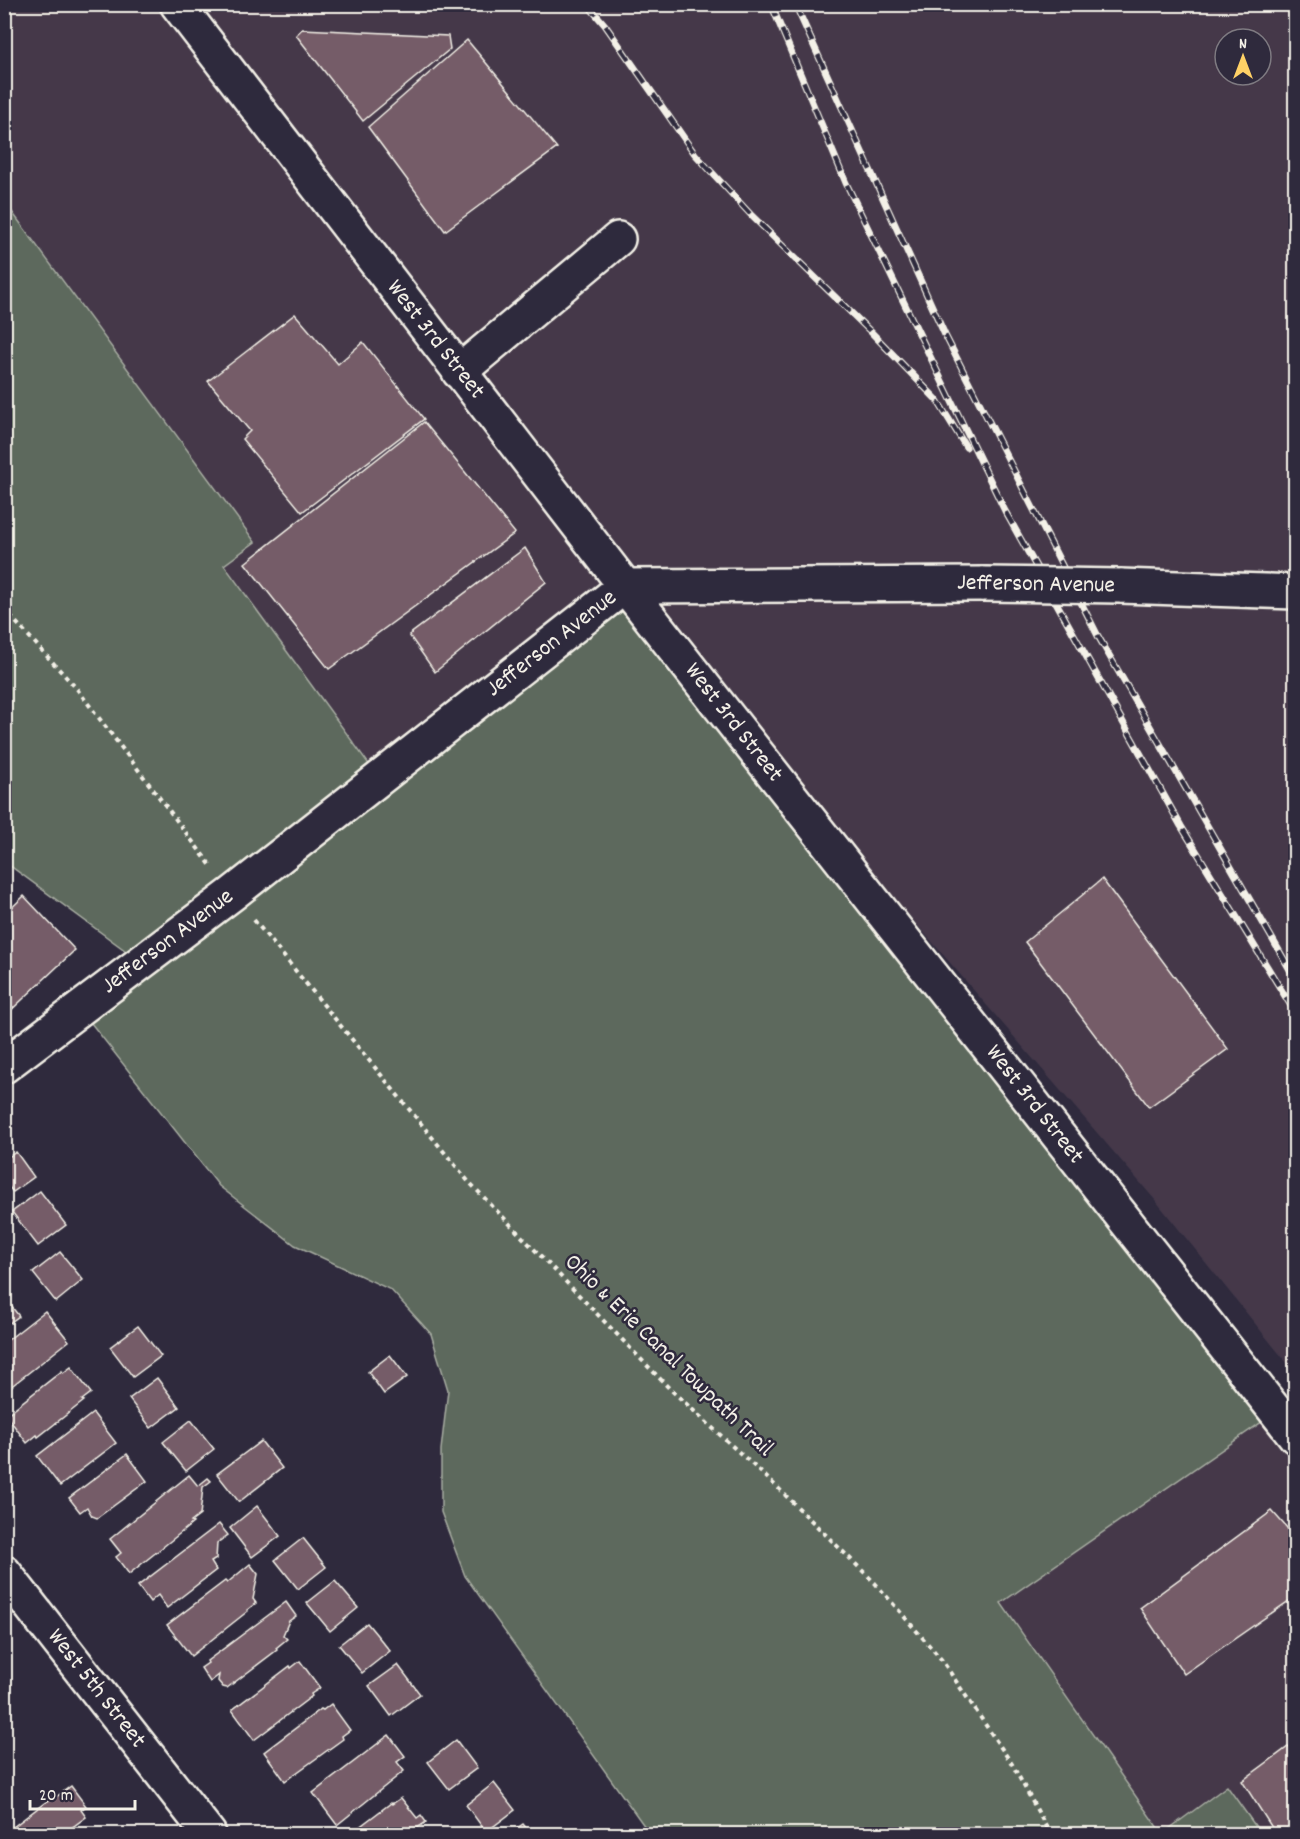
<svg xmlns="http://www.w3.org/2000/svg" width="1300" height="1839" font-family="Dekko,sans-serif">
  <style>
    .built { fill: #44394a; fill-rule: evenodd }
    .green { fill: #5d695d; stroke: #a8ada2; stroke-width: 1.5 }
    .building { fill: #755c67; stroke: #f4f1e8; stroke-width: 1.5 }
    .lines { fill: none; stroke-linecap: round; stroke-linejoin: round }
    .minor-casing { stroke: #f4f1e8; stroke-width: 38 }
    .path { stroke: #f4f1e8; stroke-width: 4; stroke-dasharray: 4.5 4.5; stroke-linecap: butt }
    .minor { stroke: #2f2a3d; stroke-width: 33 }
    .rail-casing { stroke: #f4f1e8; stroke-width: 7 }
    .rail { stroke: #2f2a3d; stroke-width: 4.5; stroke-dasharray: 14; stroke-linecap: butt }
    .minor-bridge-casing { stroke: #f4f1e8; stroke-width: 38; stroke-linecap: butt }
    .minor-bridge { stroke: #2f2a3d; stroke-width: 33 }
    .labels { text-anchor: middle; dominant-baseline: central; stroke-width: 5; stroke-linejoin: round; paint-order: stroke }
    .street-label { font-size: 24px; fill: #f4f1e8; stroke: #2f2a3d }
  </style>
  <rect width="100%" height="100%" fill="#2f2a3d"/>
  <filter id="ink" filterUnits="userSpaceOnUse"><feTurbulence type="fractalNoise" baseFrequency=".0167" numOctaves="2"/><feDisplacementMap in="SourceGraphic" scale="12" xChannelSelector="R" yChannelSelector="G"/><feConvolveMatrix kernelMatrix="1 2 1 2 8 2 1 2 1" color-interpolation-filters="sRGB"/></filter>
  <g filter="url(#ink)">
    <g class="built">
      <path d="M4,5h1291v1368l-139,-172 -531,-614 -245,191 -156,-213 31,-23 -250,-341zM1225,39h36v36h-36z"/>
      <polygon points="1276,1412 1296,1437 1295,1834 1261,1834 1227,1786 1162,1834 1001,1603"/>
    </g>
    <polygon class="green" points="4,201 255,542 224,565 379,778 625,586 1276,1412 1001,1603 1162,1834 1227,1786 1261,1834 650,1834 465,1576 441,1512 441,1450 448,1390 431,1334 391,1290 295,1245 219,1186 80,1009 141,962 5,862"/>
    <g class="building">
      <polygon points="302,29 448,36 450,49 363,121 296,35"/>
      <polygon points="467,40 557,148 445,231 368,127"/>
      <polygon points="295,314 338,364 363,342 424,419 302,512 242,439 250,431 208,381"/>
      <polygon points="424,422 515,533 329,669 245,563"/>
      <polygon points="525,548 546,582 435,672 409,635"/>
      <polygon points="1102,879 1228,1049 1149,1107 1025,942"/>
      <polygon points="24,896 75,950 6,1015 4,915"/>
      <polygon points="16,1152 34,1177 13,1192 4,1181 4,1160"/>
      <polygon points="40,1191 66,1225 38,1246 12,1212"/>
      <polygon points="60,1252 83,1280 56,1302 33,1273"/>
      <polygon points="4,1297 19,1316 4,1327"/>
      <polygon points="45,1311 69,1341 4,1392 4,1343"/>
      <polygon points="138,1326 161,1356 133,1377 110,1347"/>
      <polygon points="390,1355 407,1377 384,1394 368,1372"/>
      <polygon points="71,1367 91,1393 82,1400 84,1401 38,1437 37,1435 27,1443 6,1415 62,1371 63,1373"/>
      <polygon points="157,1378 179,1407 151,1428 129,1399"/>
      <polygon points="93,1413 116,1443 60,1486 37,1456"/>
      <polygon points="191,1420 214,1449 186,1471 163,1442"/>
      <polygon points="261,1441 282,1468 239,1502 217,1474"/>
      <polygon points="127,1454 147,1481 97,1518 92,1516 87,1507 80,1512 69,1498"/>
      <polygon points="189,1475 198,1486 208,1478 211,1481 203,1487 200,1515 191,1522 193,1523 129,1574 116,1557 121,1553 110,1539"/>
      <polygon points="257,1506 280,1536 252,1557 230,1528"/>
      <polygon points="1272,1511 1296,1538 1296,1596 1184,1674 1140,1608"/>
      <polygon points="219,1524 228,1535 217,1543 216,1559 211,1562 216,1570 167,1608 158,1595 150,1602 138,1586"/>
      <polygon points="303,1538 326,1567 298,1589 275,1560"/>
      <polygon points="250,1564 258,1574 253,1599 256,1603 247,1610 248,1611 191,1656 167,1625 225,1581 227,1583"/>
      <polygon points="335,1581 358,1608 330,1631 307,1603"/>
      <polygon points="286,1602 296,1616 289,1621 283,1635 287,1639 276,1648 277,1650 227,1688 223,1687 218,1681 219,1675 210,1682 201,1668 208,1663 207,1661"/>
      <polygon points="367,1623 390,1651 362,1673 339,1645"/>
      <polygon points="300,1661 320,1688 311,1694 312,1696 254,1740 232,1710 290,1666 291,1668"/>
      <polygon points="398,1665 420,1694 391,1716 369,1686"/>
      <polygon points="331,1704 350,1730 342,1736 343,1739 285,1781 264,1752 321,1709 323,1710"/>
      <polygon points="389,1735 405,1756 397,1762 404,1771 337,1825 313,1793"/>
      <polygon points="456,1740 477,1768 449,1789 428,1762"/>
      <polygon points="1296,1741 1296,1834 1276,1834 1242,1781"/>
      <polygon points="494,1783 515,1810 486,1832 466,1805"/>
      <polygon points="71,1786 86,1806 81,1810 86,1817 63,1834 4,1834 55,1795 56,1797"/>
      <polygon points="401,1798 417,1818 421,1815 426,1822 413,1831 415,1834 350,1834 391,1803 392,1804"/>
      <polygon points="523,1824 531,1834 509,1834"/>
    </g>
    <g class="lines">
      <defs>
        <g id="minor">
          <polyline points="177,4 625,586 1296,1437"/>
          <polyline points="459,372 618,239"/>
          <polyline points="1120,586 1296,592"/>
          <polyline points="4,1066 232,894 625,586 984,584"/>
          <polyline points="4,1572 209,1834"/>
        </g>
      </defs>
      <use href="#minor" class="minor-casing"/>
      <g class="path">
        <polyline points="4,609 77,689 212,867"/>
        <polyline points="254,920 468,1181 669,1388 777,1487 875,1583 941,1659 1012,1764 1050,1834"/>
      </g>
      <use href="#minor" class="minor"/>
      <defs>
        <g id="rail">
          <polyline points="587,4 605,25 695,154 752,216 872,333 937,400 966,447"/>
          <polyline points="771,4 846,183 1005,511 1181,826 1296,1014"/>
          <polyline points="795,4 945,335 1098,636 1296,980"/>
        </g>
      </defs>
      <use href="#rail" class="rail-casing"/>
      <use href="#rail" class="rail"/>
      <defs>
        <polyline id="minor-bridge" points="984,584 1120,586"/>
      </defs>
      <use href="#minor-bridge" class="minor-bridge-casing"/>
      <use href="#minor-bridge" class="minor-bridge"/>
    </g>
  </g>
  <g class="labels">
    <g class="street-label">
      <text transform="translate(435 340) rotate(52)">West 3rd Street</text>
      <text transform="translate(1036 585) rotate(1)">Jefferson Avenue</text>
      <text transform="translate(552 644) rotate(-38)">Jefferson Avenue</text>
      <text transform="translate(733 723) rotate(52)">West 3rd Street</text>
      <text transform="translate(168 942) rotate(-37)">Jefferson Avenue</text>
      <text transform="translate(1034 1105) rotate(52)">West 3rd Street</text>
      <text transform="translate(668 1356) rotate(44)">Ohio &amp; Erie Canal Towpath Trail</text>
      <text transform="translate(96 1689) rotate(52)">West 5th Street</text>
    </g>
  </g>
  <rect width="1300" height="1839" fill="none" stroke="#2f2a3d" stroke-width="24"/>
  <rect x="12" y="12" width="1276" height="1815" fill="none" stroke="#f4f1e8" stroke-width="2" filter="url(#ink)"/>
  <g transform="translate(1243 57)"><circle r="28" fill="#2f2a3d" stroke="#7e7a81" stroke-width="1.5"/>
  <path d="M0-4.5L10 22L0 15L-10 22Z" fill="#ffd166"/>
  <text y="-9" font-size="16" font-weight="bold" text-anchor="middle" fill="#f4f1e8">N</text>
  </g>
  <path d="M30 1800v9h105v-9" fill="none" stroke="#f4f1e8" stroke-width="3"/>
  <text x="39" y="1800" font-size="18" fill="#f4f1e8" stroke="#2f2a3d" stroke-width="4.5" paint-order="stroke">20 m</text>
</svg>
